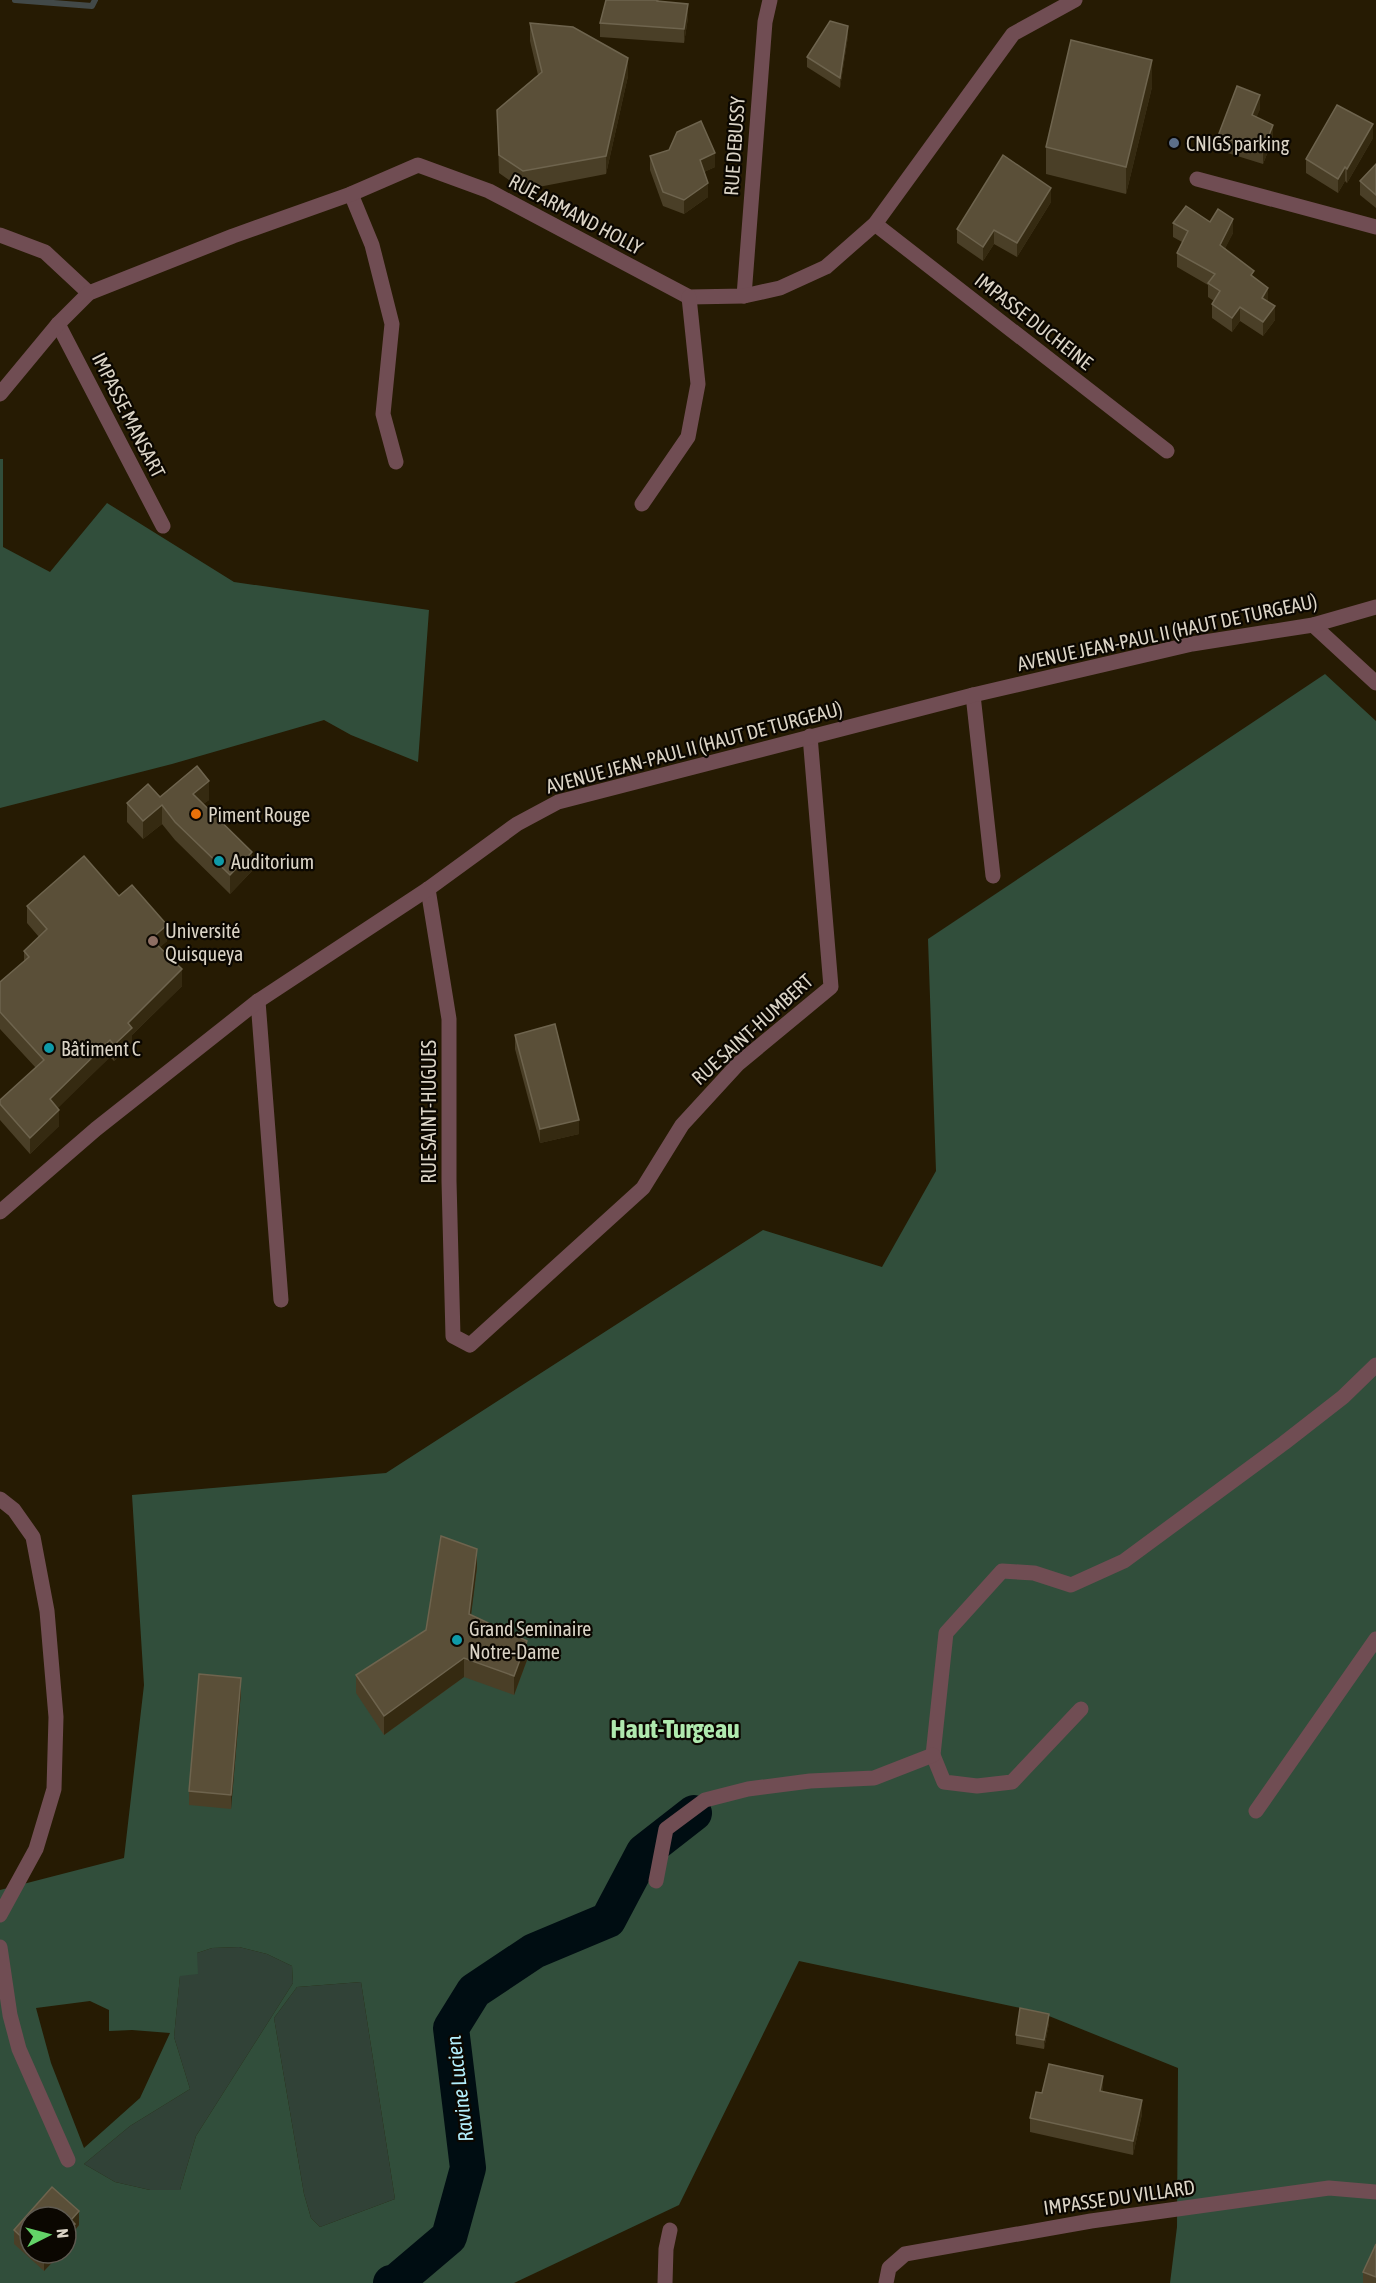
<svg xmlns="http://www.w3.org/2000/svg" width="1376" height="2283" font-family="'Asap Condensed',sans-serif">
  <style>
    .green { fill: #314237 }
    .forest { fill: #314e3b; fill-rule: evenodd }
    .lines { fill: none; stroke-linecap: round; stroke-linejoin: round }
    .stream { stroke: #424948; stroke-width: 6 }
    .river { stroke: #000d12; stroke-width: 36 }
    .street { stroke: #704d53; stroke-width: 15 }
    .wall { fill: #4a3f27 }
    .shaded-wall { fill: #352a11 }
    .building { fill: #5a4f38; stroke: #6e644e; stroke-width: 1.5 }
    .service-dot { fill: #5c6f8a; stroke: #0b0701; stroke-width: 2 }
    .food-dot { fill: #e8710a; stroke: #0b0701; stroke-width: 2 }
    .culture-dot { fill: #0f9aa8; stroke: #0b0701; stroke-width: 2 }
    .education-dot { fill: #8d6e63; stroke: #0b0701; stroke-width: 2 }
    .labels { text-anchor: middle; dominant-baseline: central; stroke-width: 4.5; stroke-linejoin: round; paint-order: stroke }
    .poi-label { font-size: 20px; fill: #dbd4c6; stroke: #0b0701; text-anchor: start }
    .street-label { font-size: 20px; fill: #dbd4c6; stroke: #0b0701 }
    .water-label { font-size: 21px; font-style: italic; fill: #b3eefc; stroke: #0b0701 }
    .district-label { font-size: 26px; font-weight: bold; fill: #afe9ae; stroke: #0b0701 }
  </style>
  <rect width="100%" height="100%" fill="#261b03"/>
  <g class="green">
    <polygon points="239,1947 267,1954 292,1966 293,1983 196,2136 180,2190 150,2190 115,2182 84,2164 130,2126 190,2089 174,2037 180,1975 197,1953 212,1948"/>
    <polygon points="361,1982 395,2199 320,2227 311,2218 304,2194 274,2018 297,1987"/>
  </g>
  <g class="forest">
    <polygon points="0,459 3,459 3,547 50,572 107,503 234,582 429,610 418,762 351,735 324,720 172,764 0,808"/>
    <path d="M1325,674l51,47v1562h-206l7,-56 1,-159 -139,-56 -240,-51 -120,244 -165,78h-514v-393l124,-32 20,-173 -12,-190 254,-22 377,-243 119,37 54,-96 -8,-232zM239,1947l28,7 25,12 1,17 -97,153 -16,54h-30l-35,-8 -31,-18 46,-38 60,-37 -16,-52 6,-61 18,-2 -1,-21 15,-5zM361,1982l34,217 -75,28 -9,-9 -7,-24 -30,-176 23,-31zM90,2001l19,9v21l23,-1 38,3 -30,65 -56,50 -33,-85 -15,-55zM30,2217h36v36h-36z"/>
  </g>
  <g class="lines">
    <polyline class="stream" points="15,0 92,6 95,0"/>
    <polyline class="river" points="391,2283 396,2282 449,2237 468,2168 451,2028 474,1991 534,1951 608,1920 644,1852 694,1813"/>
    <g class="street">
      <polyline points="1197,179 1376,227"/>
      <polyline points="351,194 372,245 392,324 383,414 396,462"/>
      <polyline points="875,224 1167,451"/>
      <polyline points="0,235 45,252 89,293"/>
      <polyline points="744,296 765,22 770,0"/>
      <polyline points="58,324 163,526"/>
      <polyline points="0,394 58,324 89,293 233,236 351,194 418,165 489,191 689,297 744,296 780,288 826,267 875,224 1013,34 1075,0"/>
      <polyline points="642,504 688,437 698,384 689,297"/>
      <polyline points="1313,625 1376,683"/>
      <polyline points="973,695 993,876"/>
      <polyline points="428,889 449,1019 449,1181 453,1336 470,1345 643,1188 682,1125 738,1064 831,987 810,736"/>
      <polyline points="258,1001 281,1300"/>
      <polyline points="0,1212 96,1129 258,1001 428,889 517,824 558,802 973,695 1192,644 1313,625 1376,607"/>
      <polyline points="0,1499 14,1510 33,1537 47,1611 56,1717 54,1789 36,1849 0,1915"/>
      <polyline points="1081,1709 1012,1782 977,1786 944,1782 933,1755 946,1633 1002,1571 1034,1573 1071,1585 1124,1561 1284,1443 1343,1397 1376,1365"/>
      <polyline points="1256,1811 1376,1639"/>
      <polyline points="656,1881 666,1829 705,1800 748,1789 810,1781 874,1778 933,1755"/>
      <polyline points="0,1947 10,2015 19,2049 68,2160"/>
      <polyline points="665,2283 666,2249 670,2230"/>
      <polyline points="886,2283 889,2268 905,2254 1091,2221 1329,2188 1376,2192"/>
    </g>
  </g>
  <g class="wall">
    <polygon points="606,0 659,0 659,1 688,18 684,43 600,37 600,23"/>
    <polygon points="530,23 628,76 606,174 523,190 499,173 497,110 538,75 530,41"/>
    <polygon points="848,36 840,88 807,67 807,57"/>
    <polygon points="1152,87 1126,194 1046,174 1046,147"/>
    <polygon points="1260,109 1256,117 1273,139 1263,164 1218,150 1218,136"/>
    <polygon points="1373,138 1347,183 1345,181 1338,193 1306,173 1306,159"/>
    <polygon points="650,156 715,167 704,172 708,197 684,214 663,206 650,170"/>
    <polygon points="1376,164 1376,208 1360,195 1360,181"/>
    <polygon points="1051,202 1017,257 994,244 983,261 957,243 957,229"/>
    <polygon points="1210,222 1233,233 1225,248 1254,278 1268,302 1275,320 1263,336 1240,321 1232,332 1212,318 1212,304 1214,301 1208,297 1208,285 1177,267 1177,253 1182,242 1173,237 1173,223"/>
    <polygon points="160,797 209,800 203,804 252,871 230,894 175,840 162,824 143,839 127,822 127,803"/>
    <polygon points="119,896 167,941 160,947 182,986 132,1035 132,1044 114,1061 110,1057 57,1108 59,1126 30,1154 0,1120 0,1100 36,1068 0,1029 0,982 24,961 24,951 39,937 27,923 27,906"/>
    <polygon points="515,1035 579,1134 540,1143 515,1049"/>
    <polygon points="477,1567 471,1614 527,1660 514,1695 464,1677 384,1735 356,1693 356,1675 426,1630"/>
    <polygon points="241,1692 231,1809 189,1805 189,1791"/>
    <polygon points="1049,2023 1044,2049 1016,2044 1016,2035"/>
    <polygon points="1103,2091 1142,2114 1133,2155 1030,2132 1030,2118 1042,2093"/>
    <polygon points="52,2187 79,2211 79,2225 75,2230 75,2238 66,2248 66,2217 30,2217 30,2253 61,2253 44,2271 14,2244 14,2230"/>
    <polygon points="1376,2244 1376,2283 1363,2283 1363,2272"/>
  </g>
  <g class="shaded-wall">
    <polygon points="688,4 688,18 684,43 684,29"/>
    <polygon points="848,26 848,36 840,88 840,78"/>
    <polygon points="628,58 628,76 606,174 606,156"/>
    <polygon points="1152,60 1152,87 1126,194 1126,167"/>
    <polygon points="1260,95 1260,109 1252,129 1252,115"/>
    <polygon points="1373,124 1373,138 1347,183 1347,169"/>
    <polygon points="1273,125 1273,139 1263,164 1263,150"/>
    <polygon points="715,153 715,167 700,174 700,160"/>
    <polygon points="1345,167 1345,181 1338,193 1338,179"/>
    <polygon points="708,183 708,197 684,214 684,200"/>
    <polygon points="1051,188 1051,202 1017,257 1017,243"/>
    <polygon points="1233,219 1233,233 1220,259 1220,245"/>
    <polygon points="994,230 994,244 983,261 983,247"/>
    <polygon points="1268,288 1268,302 1262,298"/>
    <polygon points="1275,306 1275,320 1263,336 1263,322"/>
    <polygon points="1240,307 1240,321 1232,332 1232,318"/>
    <polygon points="209,781 209,800 193,812 193,794"/>
    <polygon points="162,805 162,824 143,839 143,821"/>
    <polygon points="252,852 252,871 230,894 230,875"/>
    <polygon points="167,925 167,941 151,955 151,939"/>
    <polygon points="182,969 182,986 132,1035 132,1044 114,1061 114,1045 128,1023"/>
    <polygon points="110,1040 110,1057 50,1116 50,1099"/>
    <polygon points="59,1110 59,1126 30,1154 30,1138"/>
    <polygon points="579,1120 579,1134 540,1143 540,1129"/>
    <polygon points="477,1549 477,1567 469,1632 469,1614"/>
    <polygon points="527,1641 527,1660 514,1695 514,1676"/>
    <polygon points="464,1658 464,1677 384,1735 384,1716"/>
    <polygon points="241,1678 241,1692 231,1809 231,1795"/>
    <polygon points="1049,2014 1049,2023 1044,2049 1044,2040"/>
    <polygon points="1103,2076 1103,2090 1100,2105 1100,2091"/>
    <polygon points="1142,2100 1142,2114 1133,2155 1133,2141"/>
    <polygon points="79,2211 79,2225 75,2230 75,2238 66,2248 66,2234 71,2220"/>
    <polygon points="48,2253 61,2253 44,2271 44,2257"/>
  </g>
  <g class="building">
    <polygon points="606,0 657,0 657,1 688,4 684,29 600,23"/>
    <polygon points="830,21 848,26 840,78 807,57"/>
    <polygon points="530,23 573,27 628,58 606,156 523,171 499,155 497,110 542,72"/>
    <polygon points="1071,40 1152,60 1126,167 1046,147"/>
    <polygon points="1237,86 1260,95 1252,115 1273,125 1263,150 1218,136"/>
    <polygon points="1337,105 1373,124 1347,169 1345,167 1338,179 1306,159"/>
    <polygon points="701,121 715,153 700,160 708,183 684,200 663,192 650,156 669,150 677,132"/>
    <polygon points="1003,155 1051,188 1017,243 994,230 983,247 957,229"/>
    <polygon points="1376,164 1376,195 1360,181"/>
    <polygon points="1186,206 1210,222 1218,209 1233,219 1220,245 1254,271 1251,275 1268,288 1262,298 1275,306 1263,322 1240,307 1232,318 1212,304 1220,291 1208,283 1215,274 1177,253 1188,231 1173,223"/>
    <polygon points="197,766 209,781 193,794 252,852 230,875 175,822 162,805 143,821 127,803 148,784 160,797"/>
    <polygon points="84,856 119,896 132,885 167,925 151,939 182,969 128,1023 132,1028 114,1045 110,1040 50,1099 59,1110 30,1138 0,1104 0,1100 44,1060 0,1012 0,982 29,957 24,951 47,929 27,906"/>
    <polygon points="555,1024 579,1120 540,1129 515,1035"/>
    <polygon points="441,1536 477,1549 469,1614 527,1641 514,1676 464,1658 384,1716 356,1675 426,1630"/>
    <polygon points="199,1674 241,1678 231,1795 189,1791"/>
    <polygon points="1020,2008 1049,2014 1044,2040 1016,2035"/>
    <polygon points="1049,2064 1103,2076 1100,2091 1142,2100 1133,2141 1030,2118 1036,2092 1042,2093"/>
    <polygon points="52,2187 79,2211 71,2220 75,2224 66,2234 66,2217 30,2217 30,2245 14,2230"/>
    <polygon points="1376,2244 1376,2277 1363,2272"/>
    <polygon points="39,2253 48,2253 44,2257"/>
  </g>
  <circle class="service-dot" cx="1174" cy="143" r="6"/>
  <circle class="food-dot" cx="196" cy="814" r="6"/>
  <g class="culture-dot">
    <circle cx="219" cy="861" r="6"/>
    <circle cx="49" cy="1048" r="6"/>
    <circle cx="457" cy="1640" r="6"/>
  </g>
  <circle class="education-dot" cx="153" cy="941" r="6"/>
  <g class="labels">
    <g class="poi-label">
      <text x="1186" y="143">CNIGS parking</text>
      <text x="208" y="814">Piment Rouge</text>
      <text x="231" y="861">Auditorium</text>
      <text x="165" y="930">Université<tspan x="165" dy="23">Quisqueya</tspan></text>
      <text x="61" y="1048">Bâtiment C</text>
      <text x="469" y="1628">Grand Seminaire<tspan x="469" dy="23">Notre-Dame</tspan></text>
    </g>
    <g class="street-label">
      <text transform="translate(734 146) rotate(-86)">RUE DEBUSSY</text>
      <text transform="translate(576 214) rotate(28)">RUE ARMAND HOLLY</text>
      <text transform="translate(1034 321) rotate(38)">IMPASSE DUCHEINE</text>
      <text transform="translate(129 415) rotate(63)">IMPASSE MANSART</text>
      <text transform="translate(1167 632) rotate(-12)">AVENUE JEAN-PAUL II (HAUT DE TURGEAU)</text>
      <text transform="translate(694 747) rotate(-15)">AVENUE JEAN-PAUL II (HAUT DE TURGEAU)</text>
      <text transform="translate(752 1029) rotate(-42)">RUE SAINT-HUMBERT</text>
      <text transform="translate(428 1112) rotate(-90)">RUE SAINT-HUGUES</text>
      <text transform="translate(1119 2197) rotate(-8)">IMPASSE DU VILLARD</text>
    </g>
    <g class="water-label">
      <text transform="translate(459 2089) rotate(-97)">Ravine Lucien</text>
    </g>
    <g class="district-label">
      <text x="675" y="1729">Haut-Turgeau</text>
    </g>
  </g>
  <g transform="translate(48 2235) rotate(84)"><circle r="28" fill="#0b0701" stroke="#5e5950" stroke-width="1.5"/>
  <path d="M0-4.5L10 22L0 15L-10 22Z" fill="#63d468"/>
  <text y="-9" font-size="16" font-weight="bold" text-anchor="middle" fill="#dbd4c6">N</text>
  </g>
</svg>
